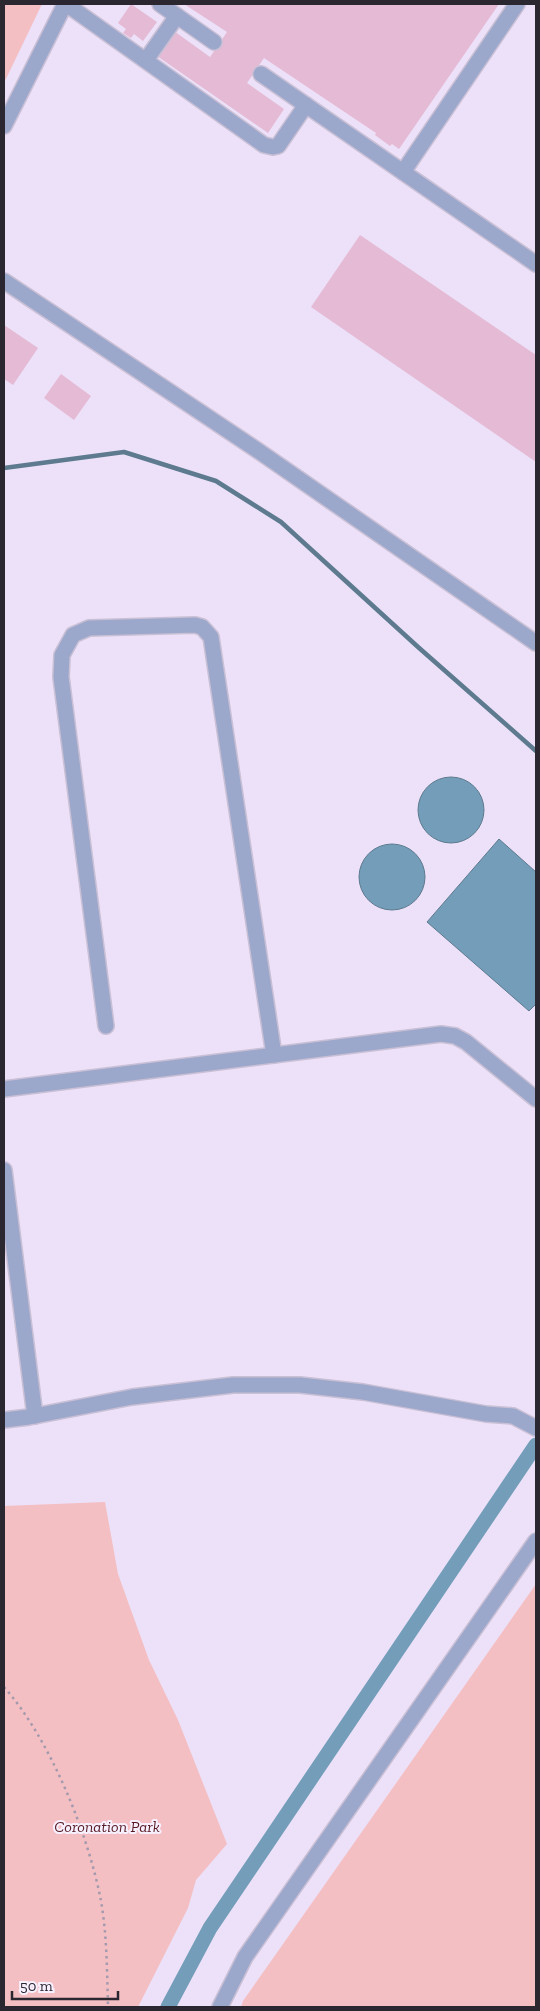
<svg xmlns="http://www.w3.org/2000/svg" width="540" height="2011" font-family="'Zilla Slab',serif">
  <style>
    .green { fill: #f4bfc2 }
    .water { fill: #739db8; stroke: #5d7a8f }
    .lines { fill: none; stroke-linecap: round; stroke-linejoin: round }
    .stream { stroke: #5d7a8f; stroke-width: 4.5 }
    .canal { stroke: #739db8; stroke-width: 15 }
    .building { fill: #e5bad5 }
    .minor-casing { stroke: #c9c0d5; stroke-width: 18 }
    .path { stroke: #a39aad; stroke-width: 2.5; stroke-dasharray: 2.5 4; stroke-linecap: butt }
    .minor { stroke: #9ca7cc; stroke-width: 15 }
    .labels { text-anchor: middle; dominant-baseline: central; stroke-width: 4; stroke-linejoin: round; paint-order: stroke }
    .park-label { font-size: 16px; font-style: italic; fill: #581b23; stroke: #f7f1ff }
  </style>
  <rect width="100%" height="100%" fill="#ece1f9"/>
  <g class="green">
    <polygon points="4,4 42,4 4,83"/>
    <polygon points="105,1502 118,1574 149,1660 178,1720 227,1844 196,1880 188,1908 138,2007 4,2007 4,1506"/>
    <polygon points="536,1584 536,2007 241,2007 243,2001"/>
  </g>
  <g class="water">
    <circle cx="451" cy="810" r="33"/>
    <polygon points="499,839 536,872 536,1004 529,1011 427,922"/>
    <circle cx="392" cy="877" r="33"/>
  </g>
  <g class="lines">
    <polyline class="stream" points="4,468 124,452 216,481 281,522 418,647 536,751"/>
    <polyline class="canal" points="168,2007 210,1928 536,1445"/>
  </g>
  <g class="building">
    <polygon points="131,4 157,22 143,41 134,34 131,38 123,33 126,29 118,23"/>
    <polygon points="184,4 499,4 399,149 392,144 390,146 375,135 376,133 264,58 247,83 284,109 268,133 157,56 174,31 210,57 227,32"/>
    <polygon points="360,235 536,355 536,462 311,307"/>
    <polygon points="4,325 38,348 13,385 4,379"/>
    <polygon points="61,374 91,396 74,420 44,398"/>
  </g>
  <g class="lines">
    <defs>
      <g id="minor">
        <polyline points="66,4 264,145 273,147 278,146 306,105"/>
        <polyline points="160,4 214,42"/>
        <polyline points="146,60 177,16"/>
        <polyline points="261,74 536,264"/>
        <polyline points="4,126 65,4"/>
        <polyline points="403,172 517,4"/>
        <polyline points="4,281 257,450 536,643"/>
        <polyline points="106,1026 61,677 62,655 73,635 89,628 195,625 202,627 211,637 274,1055"/>
        <polyline points="4,1089 441,1034 455,1036 466,1042 536,1099"/>
        <polyline points="4,1170 35,1416"/>
        <polyline points="4,1420 29,1417 132,1397 233,1385 300,1385 363,1392 486,1414 513,1416 536,1428"/>
        <polyline points="220,2007 245,1957 536,1541"/>
      </g>
    </defs>
    <use href="#minor" class="minor-casing"/>
    <path class="path" d="M4,1687c46,52 84,146 97,214 6,34 6,71 7,106"/>
    <use href="#minor" class="minor"/>
  </g>
  <g class="labels">
    <g class="park-label">
      <text x="107" y="1826">Coronation Park</text>
    </g>
  </g>
  <rect width="540" height="2011" fill="none" stroke="#2b2730" stroke-width="10"/>
  <path d="M12 1991v8h106v-8" fill="none" stroke="#2b2730" stroke-width="2.5"/>
  <text x="20" y="1991" font-size="15" fill="#2b2730" stroke="#f7f1ff" stroke-width="4" paint-order="stroke">50 m</text>
</svg>
